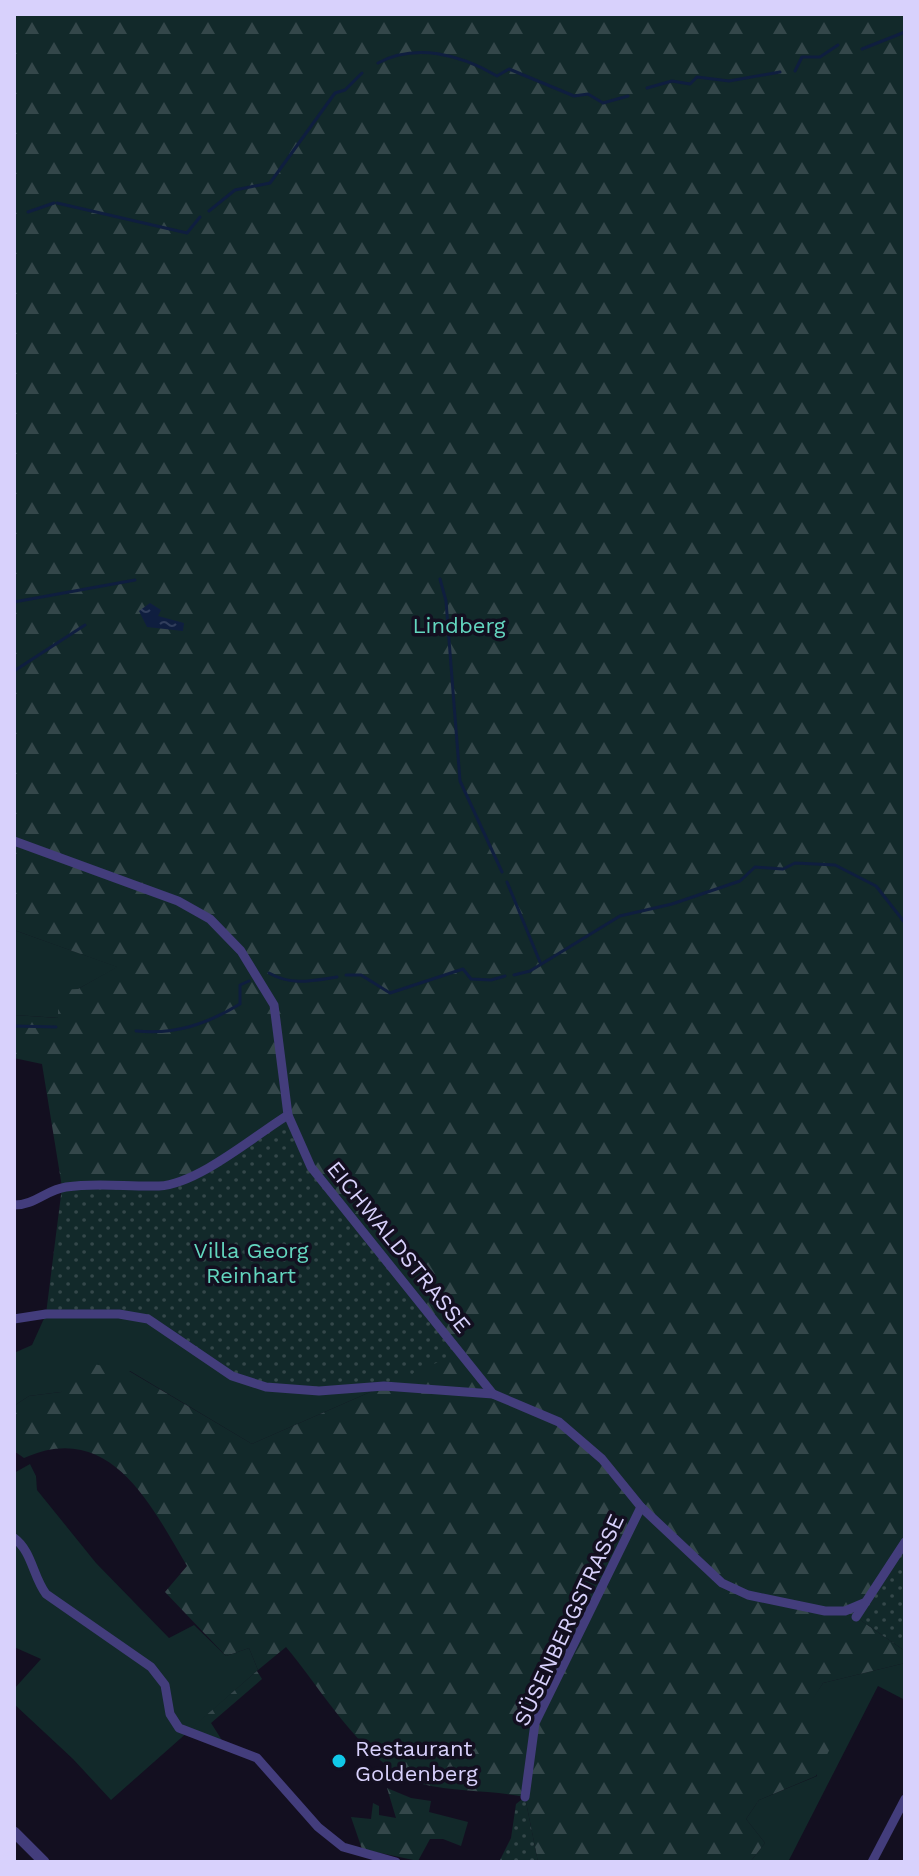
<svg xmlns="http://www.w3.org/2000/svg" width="919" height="1876" font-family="'Work Sans',sans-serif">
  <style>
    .grass { fill: #12292a }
    .forest { fill: url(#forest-firs) }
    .park { fill: url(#park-dots) }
    .water { fill: url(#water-ripples) }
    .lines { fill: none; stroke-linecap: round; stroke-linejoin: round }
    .stream { stroke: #0f1e3f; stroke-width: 3 }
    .minor { stroke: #433d7c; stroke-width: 9 }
    .tertiary { stroke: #433d7c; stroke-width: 11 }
    .poi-dot { fill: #11c8e8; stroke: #130f20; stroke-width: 3 }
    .labels { text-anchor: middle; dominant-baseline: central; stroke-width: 7; stroke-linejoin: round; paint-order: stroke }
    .park-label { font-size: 22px; fill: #63d6bf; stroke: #130f20 }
    .street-label { font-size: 22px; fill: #d8d1fc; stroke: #130f20 }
    .poi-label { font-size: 22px; fill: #d8d1fc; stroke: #130f20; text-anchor: start }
  </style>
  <defs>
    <pattern id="forest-firs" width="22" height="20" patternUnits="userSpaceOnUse" patternTransform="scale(2)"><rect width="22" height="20" fill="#12292a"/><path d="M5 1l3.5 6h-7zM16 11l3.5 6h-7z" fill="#34474a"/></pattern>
    <pattern id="park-dots" width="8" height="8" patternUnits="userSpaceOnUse" patternTransform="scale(2)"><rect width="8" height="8" fill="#12292a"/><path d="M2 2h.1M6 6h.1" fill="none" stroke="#34474a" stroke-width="1.8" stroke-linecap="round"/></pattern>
    <pattern id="water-ripples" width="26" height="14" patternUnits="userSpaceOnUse" patternTransform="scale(2)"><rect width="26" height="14" fill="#0f1e3f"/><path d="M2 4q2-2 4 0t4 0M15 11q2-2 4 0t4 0" fill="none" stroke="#313e5c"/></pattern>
  </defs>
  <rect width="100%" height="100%" fill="#130f20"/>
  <g class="grass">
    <polygon points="14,930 118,967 78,989 59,1018 14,1015"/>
    <polygon points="46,1314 119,1314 384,1386 252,1444 130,1371 61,1392 29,1396 14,1406 14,1353 32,1345"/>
    <polygon points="30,1464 36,1476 37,1490 96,1563 169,1638 194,1625 226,1656 249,1648 258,1670 111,1800 73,1759 14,1704 14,1689 41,1659 14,1647 14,1473"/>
    <polygon points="905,1663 905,1700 878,1686 788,1862 750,1862 765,1843 746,1819 759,1800 817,1776 809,1704 823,1683"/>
  </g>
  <g class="forest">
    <path d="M14,14h891v1528l-49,75 49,34v12l-82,20 -13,21 24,37 -18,35 -57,24 -13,19 19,24 -15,19h-212l-13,-65c-34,-7 -70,-5 -103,-13 -54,-14 -101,-96 -136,-137l-28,23 -9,-22 -23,8 -61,-64 22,-26c-36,-61 -77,-147 -163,-108l-10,-7v-45l15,-10 32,-4 27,-29 41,8 123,73 132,-58 -201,-205 -121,6 -20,-123 -28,-6v-43l44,3v-28l20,-1 39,-22 -103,-37z"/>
    <polygon points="257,1671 262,1679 211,1723 225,1745 187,1732"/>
    <polygon points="387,1788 411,1798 431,1801 429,1812 468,1822 461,1846 443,1839 430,1839 418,1861 362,1849 351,1817 371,1819 373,1803 379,1806 379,1815 396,1818"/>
  </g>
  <g class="park">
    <polygon points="288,1115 311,1167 461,1352 384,1386 266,1387 232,1376 148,1319 46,1314 62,1187 183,1181"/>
    <polygon points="905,1542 905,1651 856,1617"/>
    <polygon points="525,1797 538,1862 499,1862 511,1838 516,1804"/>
  </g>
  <polygon class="water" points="150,603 161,610 158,616 184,623 183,631 147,627 139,611"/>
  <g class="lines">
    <g class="stream">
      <polyline points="862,49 905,32"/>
      <path d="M378,63c37,-20 82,-9 119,13l12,-7 65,27 14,-2 15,9 25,-7"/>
      <polyline points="795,71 802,57 820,57 838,45"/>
      <polyline points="647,88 672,81 690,84 697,77 729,81 780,72"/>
      <polyline points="57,203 187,233 200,217"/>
      <polyline points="209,211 235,190 270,183 335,93 345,90 362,73"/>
      <polyline points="28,212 54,203"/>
      <polyline points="440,579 446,601 460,781 502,872"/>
      <polyline points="14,602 135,580"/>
      <polyline points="14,671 85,625"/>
      <polyline points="507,882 540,962"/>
      <path d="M269,973c23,13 42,8 68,4"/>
      <polyline points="346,975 361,975 390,993 463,969 471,979 491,980 505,976"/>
      <polyline points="514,975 530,971 620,916 672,904 740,881 755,867 783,869 795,863 835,865 876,886 905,923"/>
      <polyline points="14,1026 56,1027"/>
      <path d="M136,1031c39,4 71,-7 104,-27v-19l9,-4"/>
    </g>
    <g class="minor">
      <polyline points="14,841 178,901 210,919 241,951 274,1005 288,1115 311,1167 493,1394"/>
      <path d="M14,1205c21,0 32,-15 52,-18 31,-5 61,0 93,-1 39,-2 95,-50 129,-71"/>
      <polyline points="14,1319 46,1314 119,1314 148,1319 232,1376 266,1387 319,1391 384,1386 493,1394 559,1422 602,1459 641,1507 722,1583 748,1595 825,1611 845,1611 864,1603"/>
      <path d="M14,1538c18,13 19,39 32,56l105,73 14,18 5,29 9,14 78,30 61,69 25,20 53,15"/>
      <polyline points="856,1617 905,1542"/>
      <polyline points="525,1797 535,1723 641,1507"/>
      <polyline points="872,1862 905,1799"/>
    </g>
    <polyline class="tertiary" points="14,1832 44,1862"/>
  </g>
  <circle class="poi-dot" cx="339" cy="1761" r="8"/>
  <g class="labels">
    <g class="park-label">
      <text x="459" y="625">Lindberg</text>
      <text x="251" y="1250">Villa Georg<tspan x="251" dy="25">Reinhart</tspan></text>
    </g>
    <g class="street-label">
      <text transform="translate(399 1247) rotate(51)">EICHWALDSTRASSE</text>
      <text transform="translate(569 1620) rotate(-65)">SÜSENBERGSTRASSE</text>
    </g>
    <g class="poi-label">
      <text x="355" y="1748">Restaurant<tspan x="355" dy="25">Goldenberg</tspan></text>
    </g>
  </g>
  <rect width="919" height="1876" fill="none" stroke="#d8d1fc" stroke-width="32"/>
</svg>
